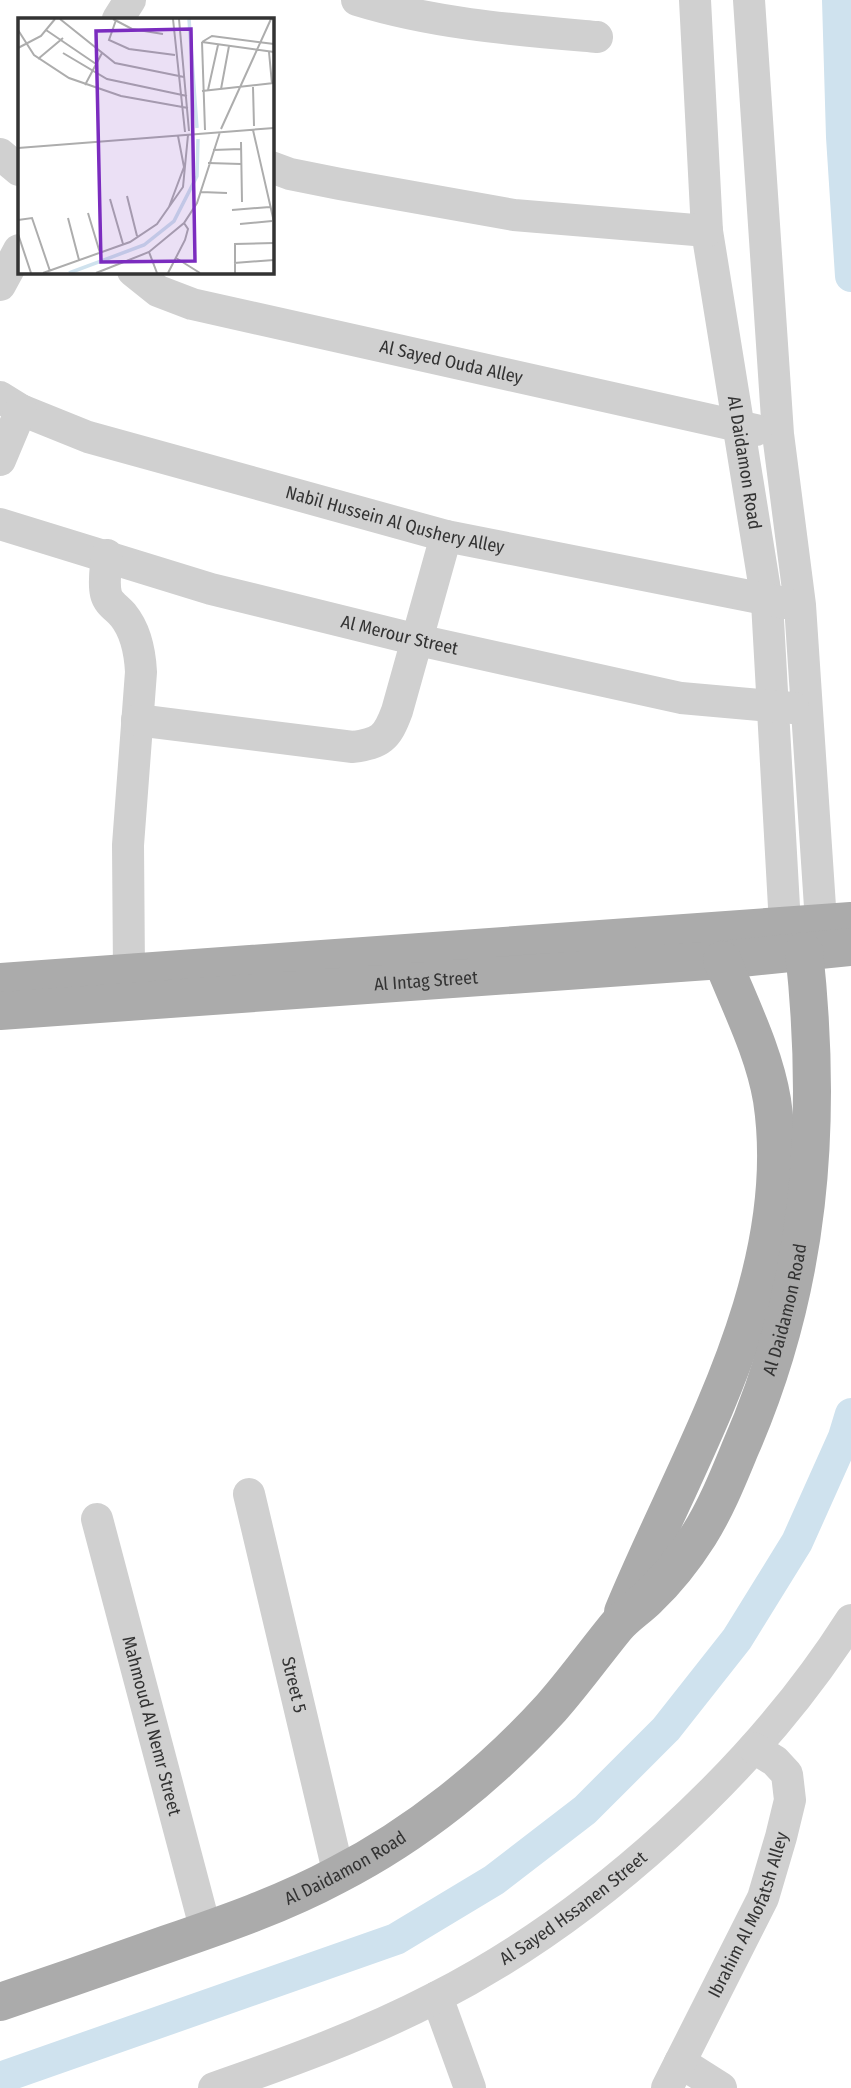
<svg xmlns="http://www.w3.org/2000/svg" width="851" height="2088" font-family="'Fira Sans Condensed',sans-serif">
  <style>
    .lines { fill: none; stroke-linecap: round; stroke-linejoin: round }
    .canal { stroke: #cfe2ee; stroke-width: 32 }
    .minor { stroke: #d0d0d0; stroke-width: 32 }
    .major { stroke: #ababab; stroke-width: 38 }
    .labels { text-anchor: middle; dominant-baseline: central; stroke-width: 7; stroke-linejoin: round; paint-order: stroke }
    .street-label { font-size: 18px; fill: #333; stroke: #fff }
    .inset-river { fill: none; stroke: #cfe2ee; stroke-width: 3.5 }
    .inset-road { fill: none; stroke: #adadad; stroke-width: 2 }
    .view { fill: #7b2cbf; fill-opacity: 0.15; stroke: #7b2cbf; stroke-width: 3.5 }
    .inset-edge { fill: none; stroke: #333; stroke-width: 3.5 }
  </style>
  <rect width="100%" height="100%" fill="#fff"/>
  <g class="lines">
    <g class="canal">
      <polyline points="838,0 842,137 851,276"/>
      <polyline points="0,2078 396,1939 494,1880 585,1810 666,1729 737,1639 797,1542 844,1437 851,1414"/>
    </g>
    <g class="minor">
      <path d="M357,0c78,24 159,30 240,37"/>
      <path id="s1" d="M695,0l12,231 60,371 18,323"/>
      <polyline points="749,0 778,434 800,605 821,922"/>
      <polyline points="118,19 130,0"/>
      <polyline points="0,154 19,170"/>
      <polyline points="271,167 290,174 340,184 514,215 707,231"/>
      <path id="s2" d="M133,271l25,20 34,13 564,126"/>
      <polyline points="0,285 19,250"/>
      <path id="s3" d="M0,397l21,13 67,27 358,99 339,67"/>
      <polyline points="0,460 21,410"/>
      <path id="s4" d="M0,524l211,65 207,51 263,58 112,10"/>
      <path d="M107,555c-1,13 -4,27 -1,39 2,9 11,14 17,21 13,16 17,37 18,57l-13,173 1,128"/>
      <path d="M137,720l216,27c28,-4 34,-9 44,-36l49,-175"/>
      <path id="s5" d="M249,1494l90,381"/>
      <path id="s6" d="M97,1519l109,412"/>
      <polyline points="437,1997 470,2088"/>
      <polyline points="680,2062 721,2088"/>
      <path id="s7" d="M214,2088c75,-26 150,-53 221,-90 160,-82 320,-227 416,-378"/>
      <path id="s8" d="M667,2088l96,-190 18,-61 9,-37 -3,-26 -12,-13 -21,-13"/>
    </g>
    <g class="major">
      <polyline points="0,982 851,921"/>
      <path id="s9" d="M0,1011l722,-51 129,-13"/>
      <path d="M623,1612c66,-160 176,-333 149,-512 -8,-48 -32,-95 -50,-140"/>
      <path id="s10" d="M0,2002c56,-19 111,-38 167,-58 58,-20 116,-40 170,-69 80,-41 154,-101 214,-167 23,-26 43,-54 65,-81 9,-11 22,-19 32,-29 19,-18 37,-41 51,-63 17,-27 29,-57 41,-86 71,-162 83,-324 64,-498"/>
    </g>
  </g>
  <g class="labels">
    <g class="street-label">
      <text stroke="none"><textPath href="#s2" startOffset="334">Al Sayed Ouda Alley</textPath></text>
      <text stroke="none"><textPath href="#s1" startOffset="466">Al Daidamon Road</textPath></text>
      <text stroke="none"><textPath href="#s3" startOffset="415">Nabil Hussein Al Qushery Alley</textPath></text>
      <text stroke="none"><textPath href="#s4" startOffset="415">Al Merour Street</textPath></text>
      <text stroke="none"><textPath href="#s9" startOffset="427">Al Intag Street</textPath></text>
      <text stroke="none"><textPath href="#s10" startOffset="1104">Al Daidamon Road</textPath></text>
      <text stroke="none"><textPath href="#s5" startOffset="196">Street 5</textPath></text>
      <text stroke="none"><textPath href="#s6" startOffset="214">Mahmoud Al Nemr Street</textPath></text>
      <text stroke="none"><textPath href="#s10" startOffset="371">Al Daidamon Road</textPath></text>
      <text stroke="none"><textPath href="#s7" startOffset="404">Al Sayed Hssanen Street</textPath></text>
      <text stroke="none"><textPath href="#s8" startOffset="192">Ibrahim Al Mofatsh Alley</textPath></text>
    </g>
  </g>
  <g transform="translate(18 18)">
    <rect width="256" height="256" fill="#fff"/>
    <path class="inset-river" d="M171,1l8,109M51,255l75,-28 30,-24 23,-45 1,-37"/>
    <path class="inset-road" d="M42,1l55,44 69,14M95,1l19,10 31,5M155,1l12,113M161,1l10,112M98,2l-7,20 20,9 46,6M0,12l16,25 35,23 52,18 67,12M28,12l50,34M184,24l3,88M184,24l10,-6 62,8M184,24l72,10M0,30l23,-12 14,-17M251,34l3,32M45,35l44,26 80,17M20,41l25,-21M67,67l17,-32M235,69l1,39M203,71l8,-43M190,72l10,-45M184,73l72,-8M203,111l50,-110M235,112l21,92M223,124l1,60M0,130l256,-20M195,132l28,-1M190,145l33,1M183,174l26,1M109,178l10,40M92,181l13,45M151,189l15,-40 -6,-31M214,192l38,-3M70,195l12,40M50,200l11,42M0,202l14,-2 18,53M222,206l32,-3M0,216l13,39M131,234l8,21M158,240l24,15M216,245l40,-3M25,255l87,-31 27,-18 26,-37 5,-52M78,255l53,-21 35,-29 13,-20 23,-71M150,255l17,-33 3,-11 -4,-6M217,255v-29l39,-1"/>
    <path class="view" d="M173,11l4,232 -94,1 -5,-231z"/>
    <rect width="256" height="256" class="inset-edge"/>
  </g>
</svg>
